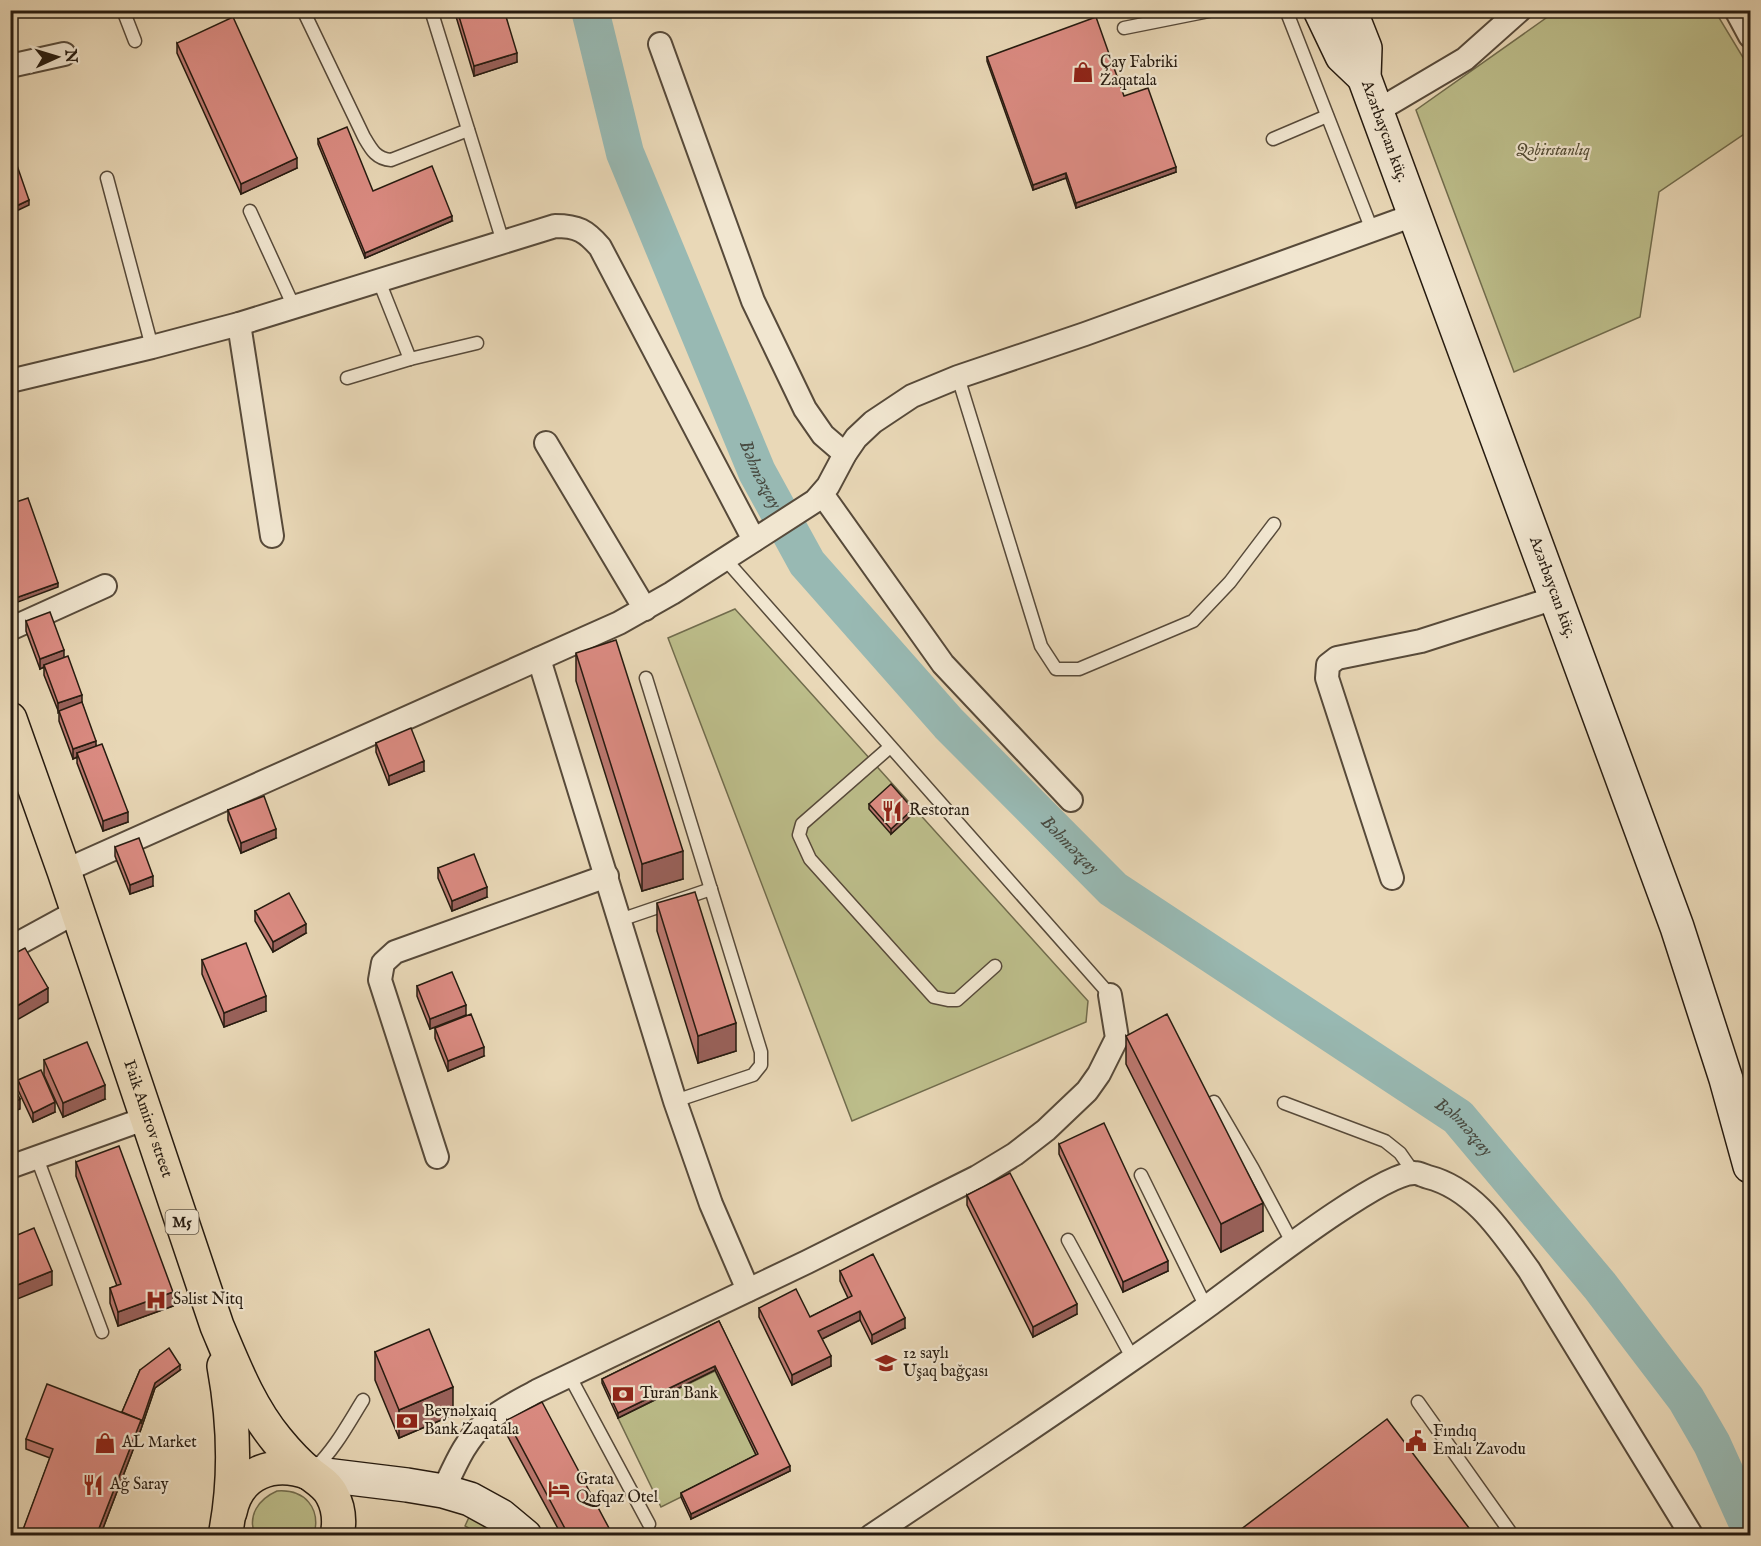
<svg xmlns="http://www.w3.org/2000/svg" width="1761" height="1546" font-family="'IM FELL English',serif">
  <style>
    .green { fill: #bcbd8a; stroke: #716c4d; stroke-width: 1.5 }
    .lines { fill: none; stroke-linecap: round; stroke-linejoin: round }
    .river { stroke: #98b9b3; stroke-width: 38 }
    .service-casing { stroke: #574a3a; stroke-width: 15 }
    .minor-casing { stroke: #574a3a; stroke-width: 26 }
    .secondary-casing { stroke: #261b10; stroke-width: 36 }
    .trunk-casing { stroke: #261b10; stroke-width: 36 }
    .service { stroke: #f1e6d0; stroke-width: 12 }
    .minor { stroke: #f1e6d0; stroke-width: 22 }
    .secondary { stroke: #f1e6d0; stroke-width: 33 }
    .trunk { stroke: #e9d8b7; stroke-width: 33 }
    .wall { fill: #bc7870; stroke: #261b10; stroke-width: 1.5 }
    .shaded-wall { fill: #99615b; stroke: #261b10; stroke-width: 1.5 }
    .building { fill: #db8b82; stroke: #261b10; stroke-width: 1.5 }
    .labels { text-anchor: middle; dominant-baseline: central; stroke-width: 4.5; stroke-linejoin: round; paint-order: stroke }
    .shield { fill: #f1e6d0; stroke: #63584a; stroke-width: 1.5 }
    .shield-label { font-size: 15px; font-weight: bold; fill: #261b10 }
    .poi-label { font-size: 16px; fill: #261b10; stroke: #f1e6d0; text-anchor: start }
    .street-label { font-size: 16px; fill: #261b10; stroke: #f1e6d0 }
    .park-label { font-size: 16px; font-style: italic; fill: #534c35; stroke: #f1e6d0 }
    .water-label { font-size: 18px; font-style: italic; fill: #484a41; stroke: #f1e6d0 }
  </style>
  <rect width="100%" height="100%" fill="#e9d8b7"/>
  <filter id="stains"><feTurbulence type="fractalNoise" baseFrequency=".00333" numOctaves="4"/><feColorMatrix values="0 0 0 0 .2 0 0 0 0 .09 0 0 0 0 .02 0 0 0 .5 -.17"/></filter>
  <radialGradient id="worn" r=".72"><stop offset=".6" stop-color="#630" stop-opacity="0"/><stop offset="1" stop-color="#630" stop-opacity=".3"/></radialGradient>
  <g class="green">
    <polygon points="1556,11 1715,11 1750,69 1750,130 1659,192 1640,317 1514,372 1416,110"/>
    <polygon points="735,609 1088,1001 1086,1022 852,1121 668,638"/>
    <polygon points="715,1371 758,1459 661,1507 618,1418"/>
    <path d="M277,1491c28,-2 44,17 37,44h-59c-8,-20 4,-36 22,-44z"/>
    <polygon points="470,1515 503,1535 481,1535 465,1526"/>
  </g>
  <g class="lines">
    <path class="river" id="s1" d="M590,10l35,143 132,319 50,91 142,161 164,165 345,228 142,169 86,113 26,45 38,84"/>
    <defs>
      <g id="service">
        <polyline points="123,10 135,41"/>
        <path d="M303,10l61,127c7,12 12,22 27,23l77,-30"/>
        <polyline points="431,10 503,242"/>
        <polyline points="1286,10 1372,230"/>
        <polyline points="1124,28 1214,10"/>
        <polyline points="1273,139 1327,116"/>
        <polyline points="107,178 152,347"/>
        <polyline points="250,211 294,307"/>
        <polyline points="379,281 410,359"/>
        <polyline points="958,377 1041,646 1056,669 1079,669 1193,621 1230,582 1274,524"/>
        <polyline points="347,378 410,359 477,343"/>
        <polyline points="725,559 1110,995"/>
        <polyline points="646,678 761,1052 761,1065 753,1075 675,1101"/>
        <polyline points="890,747 802,824 799,835 810,859 934,997 948,1000 957,1000 995,966"/>
        <polyline points="620,920 711,889"/>
        <polyline points="1214,1102 1253,1169 1293,1244"/>
        <polyline points="1284,1103 1385,1141 1400,1153 1414,1173"/>
        <polyline points="37,1158 102,1332"/>
        <polyline points="1141,1175 1206,1307"/>
        <polyline points="1068,1240 1133,1359"/>
        <polyline points="569,1375 649,1524"/>
        <polyline points="1418,1402 1513,1536"/>
        <path d="M314,1469c21,-20 34,-45 49,-69"/>
      </g>
      <g id="minor">
        <polyline points="1736,10 1750,36"/>
        <polyline points="660,44 753,301 805,409 823,435 845,454"/>
        <polyline points="10,66 64,54"/>
        <polyline points="1377,111 1465,59 1520,10"/>
        <polyline points="239,324 272,536"/>
        <path d="M10,381l142,-34 87,-23 316,-98c23,0 31,5 45,21l154,293"/>
        <polyline points="546,443 645,609"/>
        <polyline points="822,494 943,664 1071,800"/>
        <polyline points="10,629 105,586"/>
        <polyline points="539,659 675,1101 711,1204 748,1290"/>
        <polyline points="64,871 619,623 672,593 815,501 828,486 845,454 856,438 873,422 912,396 958,377 1085,334 1414,215"/>
        <polyline points="1392,878 1327,678 1328,665 1337,658 1421,641 1555,598"/>
        <polyline points="10,948 76,912"/>
        <polyline points="437,1157 380,980 383,963 395,952 607,876"/>
        <polyline points="10,1167 147,1118"/>
        <path d="M443,1491c11,-23 22,-51 42,-68 15,-13 34,-22 52,-32l270,-129 170,-85 38,-23 31,-24 41,-39 12,-17 18,-36 -7,-43"/>
        <path d="M871,1536c87,-58 174,-116 260,-176 26,-18 52,-36 78,-55 35,-25 171,-133 206,-132 4,0 9,3 13,4 47,12 74,56 101,93l163,266"/>
      </g>
      <g id="secondary">
        <polyline points="1320,10 1342,56 1364,77"/>
        <path id="s2" d="M1350,10l15,38 -1,29 313,850 49,152 24,87"/>
        <polyline points="309,1473 407,1485 443,1491 470,1499 501,1516 525,1536"/>
      </g>
      <g id="trunk">
        <path id="s3" d="M10,719l54,152 153,455c17,40 32,80 60,114 9,11 21,24 32,33 9,7 18,12 23,22 7,13 8,27 5,41"/>
        <path d="M224,1366c10,55 12,115 1,170"/>
        <path d="M230,1512c8,-40 44,-52 79,-39"/>
      </g>
    </defs>
    <use href="#service" class="service-casing"/>
    <use href="#minor" class="minor-casing"/>
    <use href="#secondary" class="secondary-casing"/>
    <use href="#trunk" class="trunk-casing"/>
    <use href="#service" class="service"/>
    <use href="#minor" class="minor"/>
    <use href="#secondary" class="secondary"/>
    <use href="#trunk" class="trunk"/>
  </g>
  <g class="wall">
    <polygon points="454,10 504,10 517,62 474,76"/>
    <polygon points="177,43 297,168 241,194 177,53"/>
    <polygon points="987,57 1124,96 1176,172 1076,208 1066,178 1033,190 987,61"/>
    <polygon points="318,139 373,191 452,221 365,258 318,144"/>
    <polygon points="26,621 64,658 82,703 96,746 128,822 103,831 77,763 77,757 73,759 59,721 59,713 44,675 44,667 40,669 26,631"/>
    <polygon points="576,653 683,879 642,891 576,681"/>
    <polygon points="376,743 424,771 389,785 376,752"/>
    <polygon points="869,804 913,814 891,834 869,809"/>
    <polygon points="228,810 276,838 241,853 228,820"/>
    <polygon points="115,847 153,886 130,894 115,856"/>
    <polygon points="438,868 487,897 452,911 438,878"/>
    <polygon points="657,903 736,1051 698,1063 657,931"/>
    <polygon points="255,911 306,933 273,952 255,921"/>
    <polygon points="202,960 266,1011 224,1027 202,974"/>
    <polygon points="417,986 466,1015 430,1029 417,996"/>
    <polygon points="435,1028 484,1056 448,1071 435,1038"/>
    <polygon points="1126,1036 1263,1231 1221,1252 1126,1064"/>
    <polygon points="44,1060 105,1099 63,1117 44,1075"/>
    <polygon points="18,1080 55,1112 33,1122 18,1090"/>
    <polygon points="1059,1144 1168,1271 1123,1292 1059,1154"/>
    <polygon points="76,1162 173,1306 118,1326 110,1303 110,1288 117,1286 76,1176"/>
    <polygon points="967,1195 1077,1314 1033,1337 967,1205"/>
    <polygon points="840,1271 905,1328 872,1344 860,1320 822,1339 831,1366 792,1385 759,1317 759,1308 810,1317 848,1298 840,1281"/>
    <polygon points="719,1321 790,1471 691,1519 681,1497 681,1493 756,1455 715,1370 618,1418 602,1383 602,1379"/>
    <polygon points="375,1352 453,1415 399,1438 375,1380"/>
    <polygon points="140,1370 180,1370 155,1388 141,1429 100,1536 21,1536 50,1458 26,1449 26,1439 122,1412"/>
    <polygon points="507,1420 610,1536 562,1536 507,1435"/>
  </g>
  <g class="shaded-wall">
    <polygon points="517,53 517,62 474,76 474,66"/>
    <polygon points="297,158 297,168 241,194 241,184"/>
    <polygon points="1176,167 1176,172 1076,208 1076,203"/>
    <polygon points="1066,173 1066,178 1033,190 1033,185"/>
    <polygon points="29,200 29,205 10,214 10,209"/>
    <polygon points="452,216 452,221 365,258 365,253"/>
    <polygon points="58,583 58,587 10,605 10,600"/>
    <polygon points="64,650 64,660 44,665 44,667 40,669 40,659"/>
    <polygon points="82,695 82,704 58,713 58,703"/>
    <polygon points="96,741 96,750 77,753 77,757 73,759 73,749"/>
    <polygon points="424,761 424,771 389,785 389,776"/>
    <polygon points="913,809 913,814 891,834 891,829"/>
    <polygon points="128,812 128,822 103,831 103,821"/>
    <polygon points="276,829 276,838 241,853 241,843"/>
    <polygon points="683,851 683,879 642,891 642,864"/>
    <polygon points="153,876 153,886 130,894 130,885"/>
    <polygon points="487,887 487,897 452,911 452,901"/>
    <polygon points="306,924 306,933 273,952 273,942"/>
    <polygon points="48,988 48,1002 10,1024 10,1010"/>
    <polygon points="266,996 266,1011 224,1027 224,1013"/>
    <polygon points="466,1005 466,1015 430,1029 430,1019"/>
    <polygon points="736,1023 736,1051 698,1063 698,1036"/>
    <polygon points="484,1047 484,1056 448,1071 448,1061"/>
    <polygon points="105,1085 105,1099 63,1117 63,1103"/>
    <polygon points="20,1099 20,1109 10,1113 10,1104"/>
    <polygon points="55,1102 55,1112 33,1122 33,1113"/>
    <polygon points="1263,1203 1263,1231 1221,1252 1221,1224"/>
    <polygon points="1168,1261 1168,1271 1123,1292 1123,1282"/>
    <polygon points="52,1271 52,1285 10,1302 10,1288"/>
    <polygon points="173,1292 173,1306 118,1326 118,1312"/>
    <polygon points="1077,1304 1077,1314 1033,1337 1033,1327"/>
    <polygon points="860,1311 860,1320 818,1341 818,1331"/>
    <polygon points="905,1318 905,1328 872,1344 872,1335"/>
    <polygon points="831,1356 831,1366 792,1385 792,1375"/>
    <polygon points="180,1365 180,1370 155,1388 141,1429 100,1536 96,1536 155,1383"/>
    <polygon points="715,1366 715,1370 618,1418 618,1413"/>
    <polygon points="453,1387 453,1415 399,1438 399,1410"/>
    <polygon points="790,1466 790,1471 691,1519 691,1514"/>
    <polygon points="610,1530 610,1536 601,1536"/>
  </g>
  <g class="building">
    <polygon points="457,10 504,10 517,53 474,66"/>
    <polygon points="233,17 297,158 241,184 177,43"/>
    <polygon points="1096,17 1124,96 1148,88 1176,167 1076,203 1066,173 1033,185 987,57"/>
    <polygon points="347,127 373,191 432,166 452,216 365,253 318,139"/>
    <polygon points="12,151 29,200 10,209 10,152"/>
    <polygon points="28,498 58,583 10,600 10,504"/>
    <polygon points="50,612 64,650 40,659 26,621"/>
    <polygon points="616,640 683,851 642,864 576,653"/>
    <polygon points="68,656 82,695 58,703 44,665"/>
    <polygon points="82,702 96,741 73,749 59,711"/>
    <polygon points="411,728 424,761 389,776 376,743"/>
    <polygon points="102,744 128,812 103,821 77,753"/>
    <polygon points="891,784 913,809 891,829 869,804"/>
    <polygon points="264,796 276,829 241,843 228,810"/>
    <polygon points="139,838 153,876 130,885 115,847"/>
    <polygon points="474,854 487,887 452,901 438,868"/>
    <polygon points="695,892 736,1023 698,1036 657,903"/>
    <polygon points="289,893 306,924 273,942 255,911"/>
    <polygon points="246,943 266,996 224,1013 202,960"/>
    <polygon points="25,948 48,988 10,1010 10,956"/>
    <polygon points="452,972 466,1005 430,1019 417,986"/>
    <polygon points="471,1014 484,1047 448,1061 435,1028"/>
    <polygon points="1167,1014 1263,1203 1221,1224 1126,1036"/>
    <polygon points="87,1042 105,1085 63,1103 44,1060"/>
    <polygon points="41,1070 55,1102 33,1113 18,1080"/>
    <polygon points="10,1079 20,1099 10,1104"/>
    <polygon points="1104,1123 1168,1261 1123,1282 1059,1144"/>
    <polygon points="119,1146 173,1292 118,1312 110,1288 121,1284 76,1162"/>
    <polygon points="1010,1173 1077,1304 1033,1327 967,1195"/>
    <polygon points="34,1228 52,1271 10,1288 10,1238"/>
    <polygon points="873,1254 905,1318 872,1335 860,1311 818,1331 831,1356 792,1375 759,1308 796,1289 810,1317 852,1296 840,1271"/>
    <polygon points="719,1321 790,1466 691,1514 681,1493 758,1454 715,1366 618,1413 602,1379"/>
    <polygon points="429,1329 453,1387 399,1410 375,1352"/>
    <polygon points="169,1348 180,1365 155,1383 141,1424 141,1420 122,1412 140,1370"/>
    <polygon points="47,1384 141,1420 96,1536 23,1536 21,1535 53,1449 26,1439"/>
    <polygon points="542,1402 610,1530 601,1536 569,1536 507,1420"/>
    <polygon points="1387,1419 1475,1536 1232,1536"/>
  </g>
  <defs>
    <symbol id="shop-bare" viewBox="-9 -9 18 18"><path d="M-5-2.5h2.3a2.7 3.5 0 0 1 5.4 0H5L5.5 6h-11ZM-1.5-2.5h3a1.5 2.3 0 0 0-3 0Z" fill="#8f2418" stroke="#f1e6d0" stroke-width="2.5" paint-order="stroke"/></symbol>
    <symbol id="restaurant-bare" viewBox="-9 -9 18 18"><path d="M-5-6h1v4h1v-4h1v4h1v-4h1v5L-1.5 .5V6h-2V.5L-5-1ZM5-6V6H3V1.5H1.5Q1.5-4 5-6Z" fill="#8f2418" stroke="#f1e6d0" stroke-width="2.5" paint-order="stroke"/></symbol>
    <symbol id="hospital-bare" viewBox="-9 -9 18 18"><path d="M-5-5h3v3.5h4V-5h3V5h-3V1.5h-4V5h-3Z" fill="#8f2418" stroke="#f1e6d0" stroke-width="2.5" paint-order="stroke"/></symbol>
    <symbol id="school-bare" viewBox="-9 -9 18 18"><path d="M0-5L7-2L0 1L-7-2ZM-4 1L0 2.5L4 1V4Q0 6-4 4Z" fill="#8f2418" stroke="#f1e6d0" stroke-width="2.5" paint-order="stroke"/></symbol>
    <symbol id="bank-bare" viewBox="-9 -9 18 18"><path d="M-6-4H6V4H-6ZM0-2.3a2.3 2.3 0 1 0 0 4.6a2.3 2.3 0 1 0 0-4.6Z" fill="#8f2418" stroke="#f1e6d0" stroke-width="2.5" paint-order="stroke"/></symbol>
    <symbol id="civic-bare" viewBox="-9 -9 18 18"><path d="M-.6-6.5H3V-4.5H.6V-3L4-1V1h2V6H-6V1h2V-1L-.6-3ZM-1.2 2.5V6h2.4V2.5Z" fill="#8f2418" stroke="#f1e6d0" stroke-width="2.5" paint-order="stroke"/></symbol>
    <symbol id="hotel-bare" viewBox="-9 -9 18 18"><path d="M-6-4.5h1.5V1H6V5H4.5V3h-9V5H-6ZM-4 0a1.8 1.8 0 1 1 3.6 0ZM.5 0V-2.5h3Q6-2.5 6 0Z" fill="#8f2418" stroke="#f1e6d0" stroke-width="2.5" paint-order="stroke"/></symbol>
  </defs>
  <g fill-rule="evenodd">
    <use href="#shop-bare" x="1068" y="57" width="30" height="30"/>
    <use href="#restaurant-bare" x="877" y="796" width="30" height="30"/>
    <use href="#hospital-bare" x="141" y="1285" width="30" height="30"/>
    <use href="#school-bare" x="871" y="1348" width="30" height="30"/>
    <use href="#bank-bare" x="608" y="1379" width="30" height="30"/>
    <use href="#bank-bare" x="392" y="1406" width="30" height="30"/>
    <use href="#civic-bare" x="1401" y="1426" width="30" height="30"/>
    <use href="#shop-bare" x="90" y="1428" width="30" height="30"/>
    <use href="#restaurant-bare" x="78" y="1470" width="30" height="30"/>
    <use href="#hotel-bare" x="544" y="1474" width="30" height="30"/>
  </g>
  <g class="labels">
    <rect class="shield" x="165.5" y="1210" width="33" height="24" rx="4.5"/>
    <g class="shield-label">
      <text x="182" y="1222">M5</text>
    </g>
    <g class="poi-label">
      <text x="1100" y="63">Çay Fabriki<tspan x="1100" dy="18">Zaqatala</tspan></text>
      <text x="909" y="811">Restoran</text>
      <text x="173" y="1300">Səlist Nitq</text>
      <text x="903" y="1354">12 saylı<tspan x="903" dy="18">Uşaq bağçası</tspan></text>
      <text x="640" y="1394">Turan Bank</text>
      <text x="424" y="1412">Beynəlxaiq<tspan x="424" dy="18">Bank Zaqatala</tspan></text>
      <text x="1433" y="1432">Fındıq<tspan x="1433" dy="18">Emalı Zavodu</tspan></text>
      <text x="122" y="1443">AL Market</text>
      <text x="576" y="1480">Grata<tspan x="576" dy="18">Qafqaz Otel</tspan></text>
      <text x="110" y="1485">Ağ Saray</text>
    </g>
    <g class="street-label">
      <text stroke="none"><textPath href="#s2" startOffset="128">Azərbaycan küç.</textPath></text>
      <text stroke="none"><textPath href="#s2" startOffset="614">Azərbaycan küç.</textPath></text>
      <text stroke="none"><textPath href="#s3" startOffset="423">Faik Amirov street</textPath></text>
    </g>
    <g class="park-label">
      <text x="1553" y="151">Qəbirstanlıq</text>
    </g>
    <g class="water-label">
      <text stroke="none"><textPath href="#s1" startOffset="496">Bəhməzçay</textPath></text>
      <text stroke="none"><textPath href="#s1" startOffset="982">Bəhməzçay</textPath></text>
      <text stroke="none"><textPath href="#s1" startOffset="1468">Bəhməzçay</textPath></text>
    </g>
  </g>
  <rect width="1761" height="1546" fill="none" stroke="#e9d8b7" stroke-width="36"/>
  <rect x="12" y="12" width="1737" height="1522" fill="none" stroke="#261b10" stroke-width="3"/>
  <rect x="18" y="18" width="1725" height="1510" fill="none" stroke="#261b10" stroke-width="1.5"/>
  <g transform="translate(57 57) rotate(86)" stroke="#f1e6d0" stroke-width="4.5" paint-order="stroke">
  <path d="M0-4.5L10 22L0 15L-10 22Z" fill="#261b10"/>
  <text y="-9" font-size="16" font-weight="bold" text-anchor="middle" fill="#261b10">N</text>
  </g>
  <rect width="100%" height="100%" filter="url(#stains)"/>
  <rect width="100%" height="100%" fill="url(#worn)"/>
</svg>
